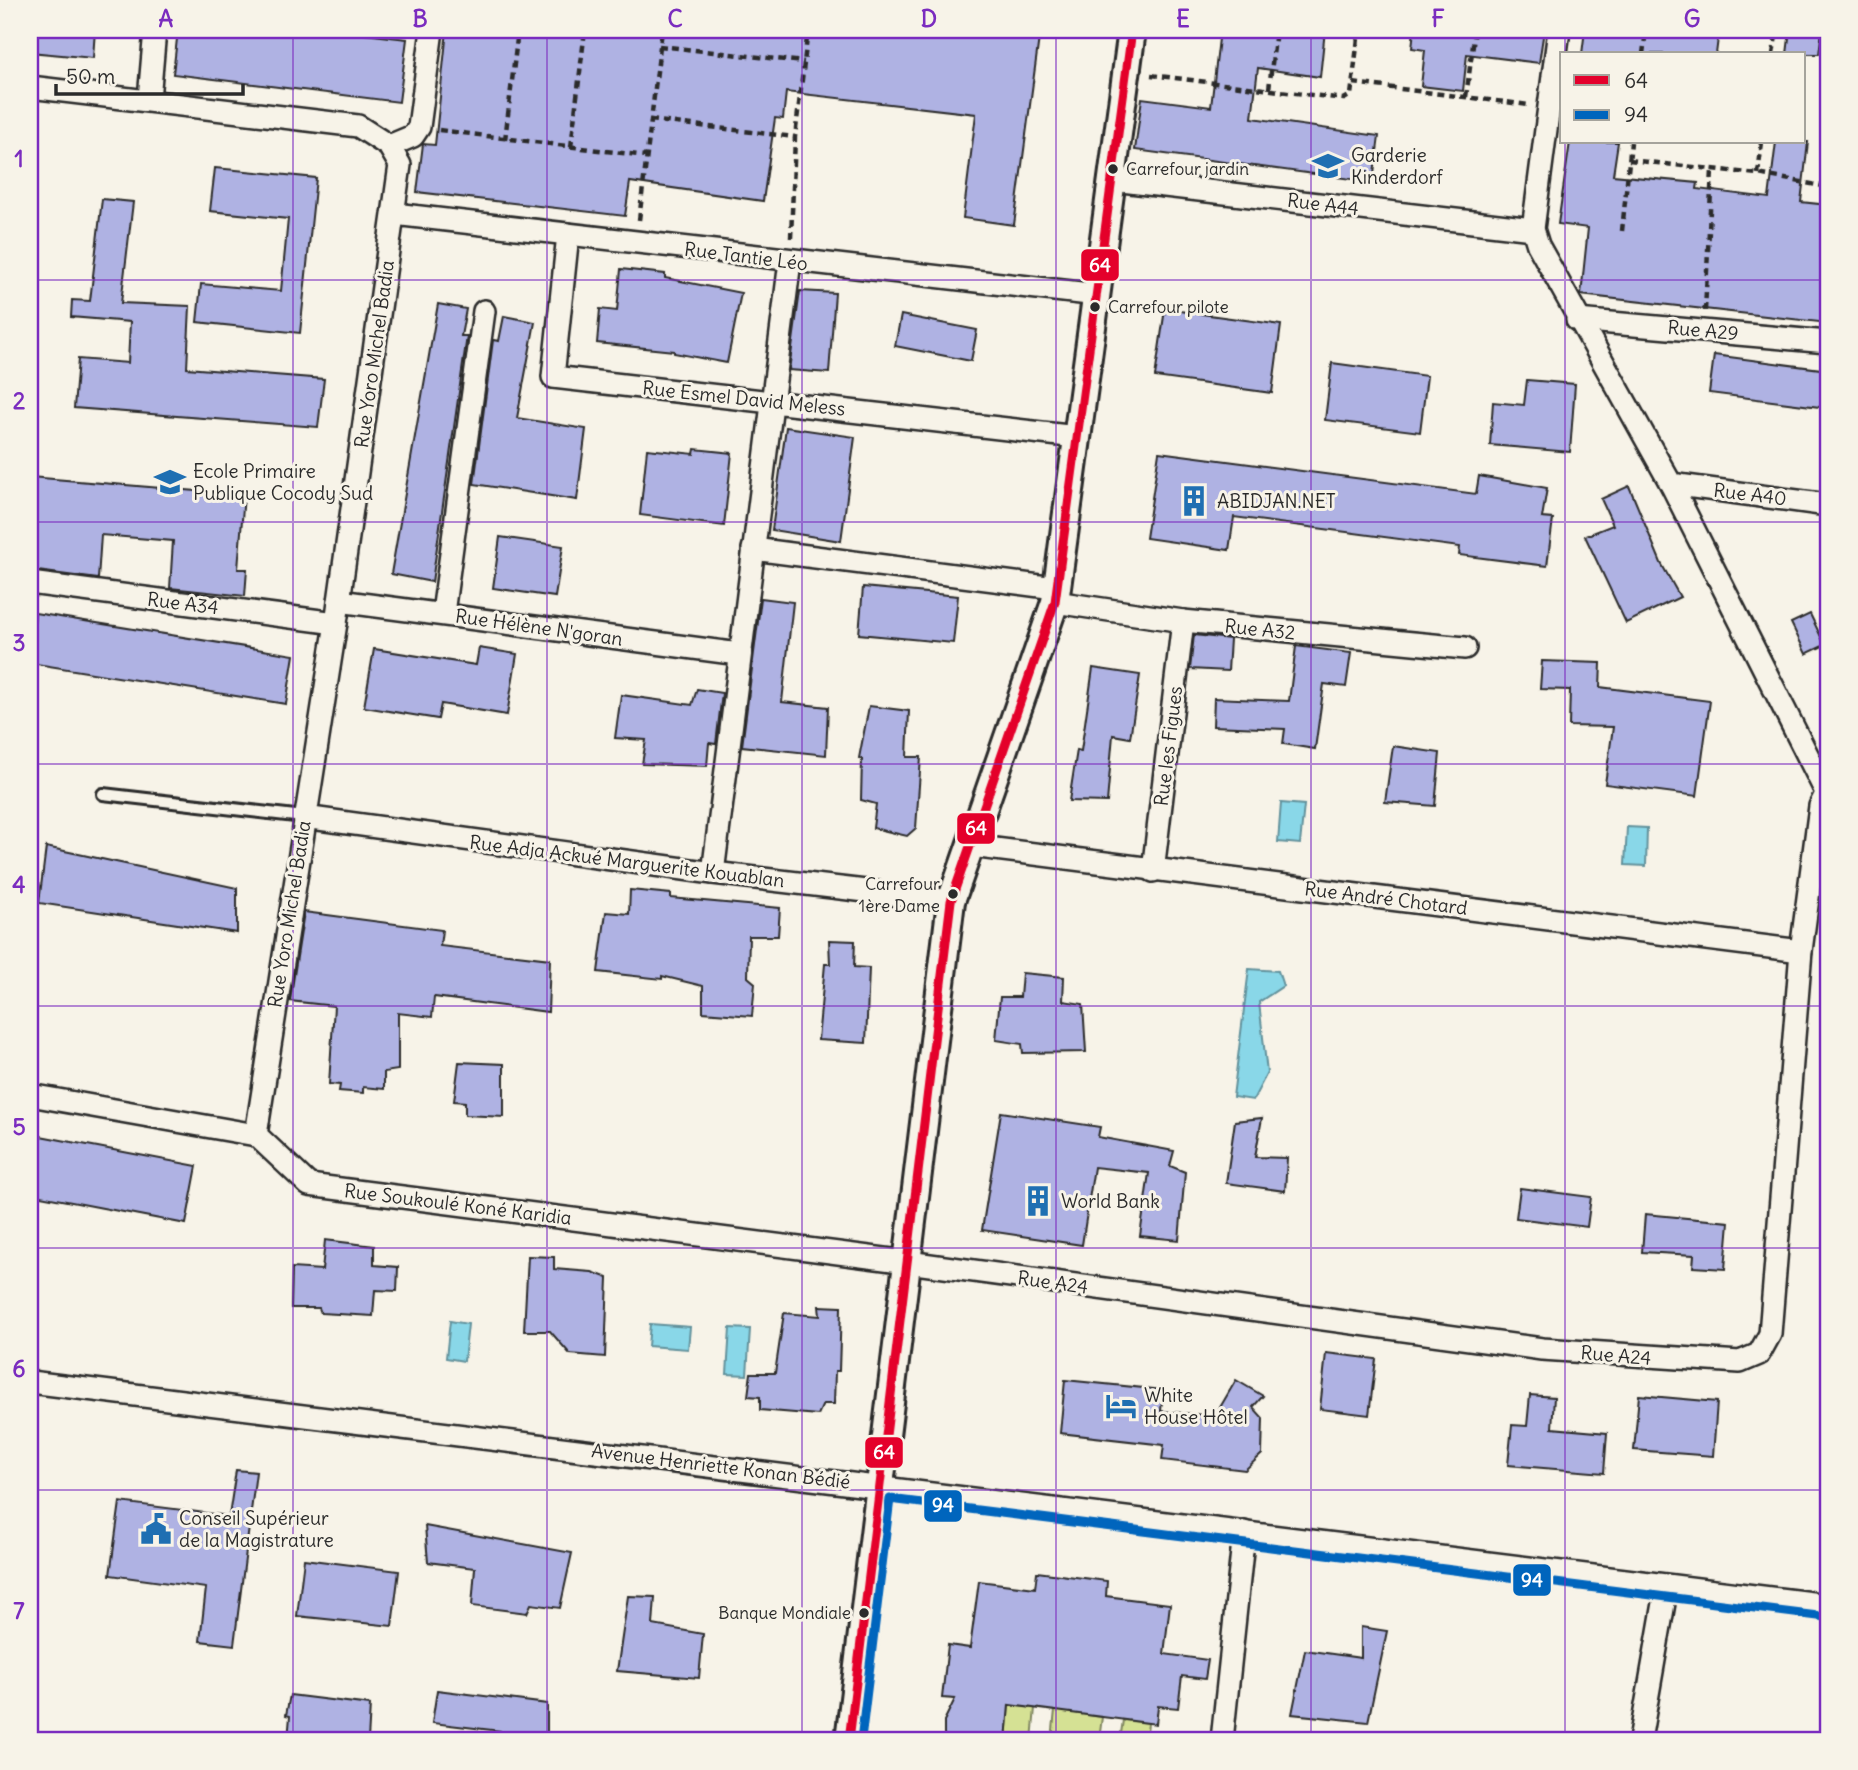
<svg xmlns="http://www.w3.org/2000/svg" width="1858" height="1770" font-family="Delius,sans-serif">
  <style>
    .green { fill: #d5e194; stroke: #808660; stroke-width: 2 }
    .water { fill: #89d7e8; stroke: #63929c; stroke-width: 2 }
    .building { fill: #afb2e3; stroke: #2b2b2b; stroke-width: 2 }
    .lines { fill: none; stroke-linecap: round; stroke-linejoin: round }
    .service-casing { stroke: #2b2b2b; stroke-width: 16 }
    .minor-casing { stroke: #2b2b2b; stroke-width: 26 }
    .tertiary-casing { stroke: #2b2b2b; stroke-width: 32 }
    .path { stroke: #2b2b2b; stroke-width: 4.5; stroke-dasharray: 7 5; stroke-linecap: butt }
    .service { stroke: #f7f3e8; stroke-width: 10 }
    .minor { stroke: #f7f3e8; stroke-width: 21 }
    .tertiary { stroke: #f7f3e8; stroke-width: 26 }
    .bus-1-casing { stroke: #f7f3e8; stroke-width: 14 }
    .bus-2-casing { stroke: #f7f3e8; stroke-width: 14 }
    .bus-1 { stroke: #e4002b; stroke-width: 9 }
    .bus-2 { stroke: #0065bd; stroke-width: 9 }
    .grid { fill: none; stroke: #7b2cbf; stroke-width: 2; stroke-opacity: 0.55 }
    .bus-dot { fill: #2b2b2b; stroke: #f7f3e8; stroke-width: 2.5 }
    .labels { text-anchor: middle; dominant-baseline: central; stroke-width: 6; stroke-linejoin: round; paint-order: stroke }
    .bus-label { font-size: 17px; fill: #2b2b2b; stroke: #f7f3e8; text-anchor: start }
    .poi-label { font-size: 19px; fill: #2b2b2b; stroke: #f7f3e8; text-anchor: start }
    .street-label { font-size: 19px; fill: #2b2b2b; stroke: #f7f3e8 }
    .line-badge { stroke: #f7f3e8; stroke-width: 2.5 }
    .badge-label { font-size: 19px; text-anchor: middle; font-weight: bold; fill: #fff }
    .neatline { fill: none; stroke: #7b2cbf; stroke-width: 2.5 }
    .grid-label { font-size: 23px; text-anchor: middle; font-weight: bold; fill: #7b2cbf }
  </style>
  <rect width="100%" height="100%" fill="#f7f3e8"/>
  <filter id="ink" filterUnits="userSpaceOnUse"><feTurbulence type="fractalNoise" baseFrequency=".0143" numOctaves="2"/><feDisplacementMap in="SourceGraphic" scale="14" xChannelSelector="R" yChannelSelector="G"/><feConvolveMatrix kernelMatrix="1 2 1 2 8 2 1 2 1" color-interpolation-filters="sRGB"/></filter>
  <g filter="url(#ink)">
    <g class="green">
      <polygon points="1009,1705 1035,1708 1032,1740 1006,1740"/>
      <polygon points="1055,1710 1102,1717 1099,1740 1052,1740"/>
      <polygon points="1123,1720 1148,1723 1146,1740 1120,1740"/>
    </g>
    <g class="water">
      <polygon points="1281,803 1304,805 1300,844 1278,842"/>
      <polygon points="1627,827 1647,828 1646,866 1625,865"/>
      <polygon points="1249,969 1278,971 1283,986 1259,1002 1267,1073 1253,1100 1233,1097"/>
      <polygon points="450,1321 468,1324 464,1361 446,1358"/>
      <polygon points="650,1324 690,1327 688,1349 648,1346"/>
      <polygon points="730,1328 750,1329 747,1375 727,1374"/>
    </g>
    <g class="building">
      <polygon points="30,30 95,30 93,58 30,52"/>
      <polygon points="178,30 329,30 407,39 399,102 173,74"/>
      <polygon points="447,30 1040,30 1014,225 963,218 976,114 786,92 783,119 775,118 763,201 630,182 625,216 417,192 423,144 435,145"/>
      <polygon points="1220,30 1325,30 1320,77 1258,68 1252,118 1379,136 1373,182 1135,150 1142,98 1211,107"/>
      <polygon points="1414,30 1544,30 1539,63 1467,54 1463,91 1421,86 1425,50 1412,48"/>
      <polygon points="1585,30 1719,30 1716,54 1582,54"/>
      <polygon points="1790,30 1822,30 1819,54 1787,54"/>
      <polygon points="1570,142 1618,142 1613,175 1698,183 1697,189 1769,198 1776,142 1808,142 1801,202 1828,205 1828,323 1581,295 1588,228 1558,224"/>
      <polygon points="215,168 316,178 300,333 197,322 201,284 281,291 288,219 210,211"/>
      <polygon points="102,199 133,202 121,303 190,306 187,368 324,379 318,427 74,408 78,359 128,363 130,322 71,317 72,300 90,301"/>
      <polygon points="621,269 665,274 665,278 741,293 727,363 674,353 674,351 597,343 600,309 617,311"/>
      <polygon points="800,291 835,293 829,373 789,370"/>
      <polygon points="438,304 466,309 461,336 467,336 432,582 391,574"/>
      <polygon points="1165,309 1281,325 1272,393 1155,377"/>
      <polygon points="901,315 977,330 971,361 895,346"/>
      <polygon points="504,316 535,322 517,418 586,429 577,500 474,484 493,340 499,341"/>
      <polygon points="1714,355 1828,370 1828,408 1709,393"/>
      <polygon points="1332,363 1427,376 1420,432 1325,420"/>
      <polygon points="1527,380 1575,384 1570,452 1490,445 1493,402 1524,405"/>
      <polygon points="786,427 855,437 841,541 772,530"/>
      <polygon points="647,449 694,454 695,449 732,453 724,526 640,515"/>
      <polygon points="1159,452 1476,494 1479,476 1547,488 1542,518 1553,519 1547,566 1459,555 1460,547 1234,517 1229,550 1146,538"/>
      <polygon points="30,477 244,495 238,569 247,569 245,596 170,588 173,541 101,535 98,579 30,570"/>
      <polygon points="1629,486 1661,563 1680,597 1626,623 1585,536 1613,525 1601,499"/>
      <polygon points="500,537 563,546 555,597 493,588"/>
      <polygon points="863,587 958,596 953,643 859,634"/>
      <polygon points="761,598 793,602 782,702 828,707 826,755 742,746"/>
      <polygon points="35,613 294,655 286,704 30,663"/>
      <polygon points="1810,614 1825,645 1806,654 1791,623"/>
      <polygon points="1194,635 1230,639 1228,671 1190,669"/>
      <polygon points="1296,646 1351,653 1346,687 1324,684 1315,749 1283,744 1285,729 1213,726 1214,698 1289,701"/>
      <polygon points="479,648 517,654 507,715 441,704 438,719 364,707 374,649 476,665"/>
      <polygon points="1542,661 1601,663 1600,687 1710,701 1697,796 1605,784 1613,727 1569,726 1570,690 1540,689"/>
      <polygon points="1093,668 1140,675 1130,738 1113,735 1107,802 1069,801 1077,750 1081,751"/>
      <polygon points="697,689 722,693 716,744 709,743 707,766 642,764 646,740 615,738 621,695 692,705"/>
      <polygon points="869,706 909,711 907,757 921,757 916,828 907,836 873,828 876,804 861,800 862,759 859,758"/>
      <polygon points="1393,746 1440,753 1435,806 1385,802"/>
      <polygon points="46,847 237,888 237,933 39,903"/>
      <polygon points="630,890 671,894 671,898 780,908 778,936 749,936 748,977 755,983 752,1016 703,1012 703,986 662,976 662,979 598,972 606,912 629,914"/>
      <polygon points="304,912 442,930 440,946 550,959 548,1012 434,997 432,1017 398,1013 398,1070 384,1072 384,1089 363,1087 363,1093 339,1091 340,1085 329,1084 334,1006 290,1001"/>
      <polygon points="829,940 855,941 854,967 869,968 866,1043 818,1040 825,964 830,964"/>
      <polygon points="1022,973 1064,977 1063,1001 1083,1004 1086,1052 1023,1053 1022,1044 996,1040 1000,997 1020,997"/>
      <polygon points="459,1062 504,1064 504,1117 465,1115 465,1102 454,1101"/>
      <polygon points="1001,1112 1100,1127 1098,1137 1174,1151 1170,1166 1185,1172 1179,1240 1140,1236 1149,1173 1094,1167 1082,1245 982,1230"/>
      <polygon points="1262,1118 1255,1157 1287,1158 1285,1191 1226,1183 1235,1121"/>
      <polygon points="30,1134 197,1166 186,1224 30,1194"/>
      <polygon points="1520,1188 1591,1197 1587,1227 1516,1218"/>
      <polygon points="1645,1214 1729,1222 1725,1269 1693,1267 1694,1255 1642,1252"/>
      <polygon points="325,1240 374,1246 374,1265 398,1267 397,1291 375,1290 373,1316 321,1313 319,1308 291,1308 292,1268 322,1270"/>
      <polygon points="528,1256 554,1257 554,1269 592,1272 608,1278 605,1357 570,1354 550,1331 524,1331"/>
      <polygon points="819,1306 841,1307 839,1371 835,1371 834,1404 823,1404 818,1415 760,1410 760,1397 748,1396 751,1373 775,1373 784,1313 820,1316"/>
      <polygon points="1326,1353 1376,1359 1369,1415 1320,1409"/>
      <polygon points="1065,1380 1163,1390 1161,1411 1215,1416 1236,1380 1263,1396 1253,1407 1263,1418 1262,1454 1245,1470 1162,1460 1164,1445 1060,1433"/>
      <polygon points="1530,1395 1554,1397 1552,1428 1607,1433 1604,1473 1508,1465 1512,1425 1527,1426"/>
      <polygon points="1639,1395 1717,1402 1713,1456 1634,1450"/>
      <polygon points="236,1470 256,1472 234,1645 200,1641 206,1588 110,1575 120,1502 229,1516"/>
      <polygon points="425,1526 572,1553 560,1608 531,1604 527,1613 472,1606 475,1568 428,1562"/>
      <polygon points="304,1559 399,1571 392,1626 297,1616"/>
      <polygon points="1037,1572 1107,1581 1106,1596 1170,1604 1164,1654 1208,1660 1205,1679 1182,1676 1178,1708 1158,1706 1156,1724 1009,1705 1006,1740 948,1740 944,1734 944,1721 955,1699 942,1698 948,1645 970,1648 979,1581 1035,1588"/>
      <polygon points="628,1596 655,1597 653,1625 703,1634 699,1678 617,1671"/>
      <polygon points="1361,1627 1387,1631 1368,1722 1292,1714 1305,1650 1361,1658"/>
      <polygon points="437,1690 547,1704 547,1740 500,1740 500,1731 432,1723"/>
      <polygon points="290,1695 370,1705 368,1740 288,1740 290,1716 286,1715"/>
    </g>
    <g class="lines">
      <defs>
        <polyline id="service" points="103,794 304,817"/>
        <g id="minor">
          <polyline points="1559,30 1533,229 1538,245 1671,484 1826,792"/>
          <polyline points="30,87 358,126 389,146 400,165 336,623 256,1135"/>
          <polyline points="149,99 155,30"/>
          <polyline points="389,146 413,136 419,127 432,30"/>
          <polyline points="1113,180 1533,229"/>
          <polyline points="394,214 1098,295"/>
          <polyline points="568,234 553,377 1077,437"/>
          <polyline points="1577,320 1828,342"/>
          <polyline points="1671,484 1828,505"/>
          <polyline points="753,549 1055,588"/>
          <polyline points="30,583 336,623"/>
          <polyline points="339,601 739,654"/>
          <polyline points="1055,602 1183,621 1465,648"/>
          <polyline points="443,613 484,311"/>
          <polyline points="304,817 713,873 951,901"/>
          <polyline points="971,846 1801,951"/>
          <polyline points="1153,871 1183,621"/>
          <polyline points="713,873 790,261"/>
          <polyline points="30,1095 256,1135 309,1185 908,1262 1542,1349 1740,1362 1759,1354 1770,1334 1801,951 1820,806 1828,790"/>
          <polyline points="30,1382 1828,1605"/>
          <polyline points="1222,1740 1244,1532"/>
          <polyline points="1640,1740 1667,1586"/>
        </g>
        <polyline id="tertiary" points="849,1740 951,901 1055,602 1132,30"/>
      </defs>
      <use href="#service" class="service-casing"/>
      <use href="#minor" class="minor-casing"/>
      <use href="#tertiary" class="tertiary-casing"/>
      <g class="path">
        <polyline points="659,46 804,62"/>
        <polyline points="1643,54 1646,30"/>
        <polyline points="1773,54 1777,30"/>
        <polyline points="1151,75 1344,99 1351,95 1359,30"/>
        <polyline points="1353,83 1529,105"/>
        <polyline points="1269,89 1276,30"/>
        <polyline points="1466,97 1475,30"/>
        <polyline points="650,120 795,137"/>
        <polyline points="439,130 646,156"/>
        <polyline points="505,140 518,30"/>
        <polyline points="571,147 585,30"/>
        <polyline points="1629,160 1758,174 1828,187"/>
        <polyline points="1758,174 1762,142"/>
        <polyline points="1823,186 1828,144"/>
        <polyline points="639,220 662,30"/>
        <polyline points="1622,231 1631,142"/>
        <polyline points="791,238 795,137 808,30"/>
        <polyline points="1705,311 1712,170"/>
      </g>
      <use href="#service" class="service"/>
      <use href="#minor" class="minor"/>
      <use href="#tertiary" class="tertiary"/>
      <defs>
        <polyline id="bus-1" points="849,1740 951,901 1055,602 1132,30"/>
        <polyline id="bus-2" points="861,1740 890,1499 1826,1617"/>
      </defs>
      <use href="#bus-1" class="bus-1-casing"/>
      <use href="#bus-2" class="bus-2-casing"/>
      <use href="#bus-1" class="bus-1"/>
      <use href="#bus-2" class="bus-2"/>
    </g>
  </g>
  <path class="grid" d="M293,30v1710M547,30v1710M802,30v1710M1056,30v1710M1311,30v1710M1565,30v24M1565,142v1598M30,280h1798M30,522h1798M30,764h1798M30,1006h1798M30,1248h1798M30,1490h1798"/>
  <defs>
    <symbol id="school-bare" viewBox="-9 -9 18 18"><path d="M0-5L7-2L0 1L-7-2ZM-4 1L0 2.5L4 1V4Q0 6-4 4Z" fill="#1f6fb2" stroke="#f7f3e8" stroke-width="2.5" paint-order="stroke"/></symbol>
    <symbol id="building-bare" viewBox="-9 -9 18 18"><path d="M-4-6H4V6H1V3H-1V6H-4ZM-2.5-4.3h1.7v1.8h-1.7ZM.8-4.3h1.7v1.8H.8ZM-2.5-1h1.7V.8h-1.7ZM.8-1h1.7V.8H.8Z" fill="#1f6fb2" stroke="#f7f3e8" stroke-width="2.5" paint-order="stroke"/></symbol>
    <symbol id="hotel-bare" viewBox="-9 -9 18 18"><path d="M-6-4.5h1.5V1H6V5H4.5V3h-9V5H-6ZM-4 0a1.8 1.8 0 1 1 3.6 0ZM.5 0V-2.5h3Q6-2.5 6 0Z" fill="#1f6fb2" stroke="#f7f3e8" stroke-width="2.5" paint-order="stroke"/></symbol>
    <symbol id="civic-bare" viewBox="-9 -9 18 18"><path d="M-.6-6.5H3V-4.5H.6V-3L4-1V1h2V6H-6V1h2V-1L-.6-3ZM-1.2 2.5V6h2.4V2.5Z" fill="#1f6fb2" stroke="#f7f3e8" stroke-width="2.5" paint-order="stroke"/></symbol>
  </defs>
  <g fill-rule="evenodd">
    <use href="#school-bare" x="1306" y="144" width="44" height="44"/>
    <use href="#school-bare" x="148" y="460" width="44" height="44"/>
    <use href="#building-bare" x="1172" y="479" width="44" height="44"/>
    <use href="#building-bare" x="1016" y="1179" width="44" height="44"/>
    <use href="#hotel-bare" x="1099" y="1384" width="44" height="44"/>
    <use href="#civic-bare" x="134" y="1507" width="44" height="44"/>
  </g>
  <g class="bus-dot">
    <circle cx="1113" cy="169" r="6"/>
    <circle cx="1095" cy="307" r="6"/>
    <circle cx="953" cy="894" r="6"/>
    <circle cx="864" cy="1613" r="6"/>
  </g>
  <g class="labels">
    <g class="bus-label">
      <text x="1126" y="169">Carrefour jardin</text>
      <text x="1108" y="307">Carrefour pilote</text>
      <text x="940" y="884" text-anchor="end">Carrefour<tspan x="940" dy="22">1ère Dame</tspan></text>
      <text x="851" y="1613" text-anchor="end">Banque Mondiale</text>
    </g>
    <g class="poi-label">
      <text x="1351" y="155">Garderie<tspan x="1351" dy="22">Kinderdorf</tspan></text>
      <text x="193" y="471">Ecole Primaire<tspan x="193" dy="22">Publique Cocody Sud</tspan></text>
      <text x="1217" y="501">ABIDJAN.NET</text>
      <text x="1061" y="1201">World Bank</text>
      <text x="1144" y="1395">White<tspan x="1144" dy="22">House Hôtel</tspan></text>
      <text x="179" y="1518">Conseil Supérieur<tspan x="179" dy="22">de la Magistrature</tspan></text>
    </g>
    <g class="street-label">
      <text transform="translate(1323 204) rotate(7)">Rue A44</text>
      <text transform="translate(746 256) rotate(7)">Rue Tantie Léo</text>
      <text transform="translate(1703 330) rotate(5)">Rue A29</text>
      <text transform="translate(374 354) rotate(-82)">Rue Yoro Michel Badia</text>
      <text transform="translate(744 398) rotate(6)">Rue Esmel David Meless</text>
      <text transform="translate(1750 494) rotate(7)">Rue A40</text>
      <text transform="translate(183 603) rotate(7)">Rue A34</text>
      <text transform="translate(539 627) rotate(8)">Rue Hélène N'goran</text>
      <text transform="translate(1260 629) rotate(6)">Rue A32</text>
      <text transform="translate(1168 746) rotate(-83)">Rue les Figues</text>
      <text transform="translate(627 861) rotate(7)">Rue Adja Ackué Marguerite Kouablan</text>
      <text transform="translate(1386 898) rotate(7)">Rue André Chotard</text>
      <text transform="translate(289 914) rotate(-81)">Rue Yoro Michel Badia</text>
      <text transform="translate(458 1204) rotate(7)">Rue Soukoulé Koné Karidia</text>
      <text transform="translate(1053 1282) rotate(8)">Rue A24</text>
      <text transform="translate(1616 1355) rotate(5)">Rue A24</text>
      <text transform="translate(721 1466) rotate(7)">Avenue Henriette Konan Bédié</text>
    </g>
  </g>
  <g class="line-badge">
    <rect x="1080" y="248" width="40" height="34" rx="7" fill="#e4002b"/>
    <rect x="956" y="812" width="40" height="33" rx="7" fill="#e4002b"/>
    <rect x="864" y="1436" width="40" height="33" rx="7" fill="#e4002b"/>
    <rect x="923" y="1489" width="40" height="34" rx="7" fill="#0065bd"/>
    <rect x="1512" y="1563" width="40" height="34" rx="7" fill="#0065bd"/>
  </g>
  <g class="badge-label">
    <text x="1100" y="272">64</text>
    <text x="976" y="835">64</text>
    <text x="884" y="1459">64</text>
    <text x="943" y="1512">94</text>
    <text x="1532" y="1587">94</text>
  </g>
  <rect width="1858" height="1770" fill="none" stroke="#f7f3e8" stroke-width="77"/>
  <rect x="1560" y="52" width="245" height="91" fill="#f7f3e8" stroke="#a5a39c" stroke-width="2"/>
  <rect x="1574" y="75" width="35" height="10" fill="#e4002b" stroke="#a5a39c" stroke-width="2"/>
  <text x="1624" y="88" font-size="21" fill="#2b2b2b">64</text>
  <rect x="1574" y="110" width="35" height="10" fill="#0065bd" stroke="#a5a39c" stroke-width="2"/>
  <text x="1624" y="122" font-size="21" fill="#2b2b2b">94</text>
  <path d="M56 84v10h187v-10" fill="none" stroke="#2b2b2b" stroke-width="3.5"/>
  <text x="66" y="84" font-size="21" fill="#2b2b2b" stroke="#f7f3e8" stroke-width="5" paint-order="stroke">50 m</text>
  <rect x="38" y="38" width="1782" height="1694" class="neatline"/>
  <g class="grid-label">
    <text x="166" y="27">A</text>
    <text x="420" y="27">B</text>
    <text x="675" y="27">C</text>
    <text x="929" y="27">D</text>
    <text x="1183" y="27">E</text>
    <text x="1438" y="27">F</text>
    <text x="1692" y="27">G</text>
    <text x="19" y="167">1</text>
    <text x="19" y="409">2</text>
    <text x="19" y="651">3</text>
    <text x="19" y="893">4</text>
    <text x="19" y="1135">5</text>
    <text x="19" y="1377">6</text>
    <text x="19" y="1619">7</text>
  </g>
</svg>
